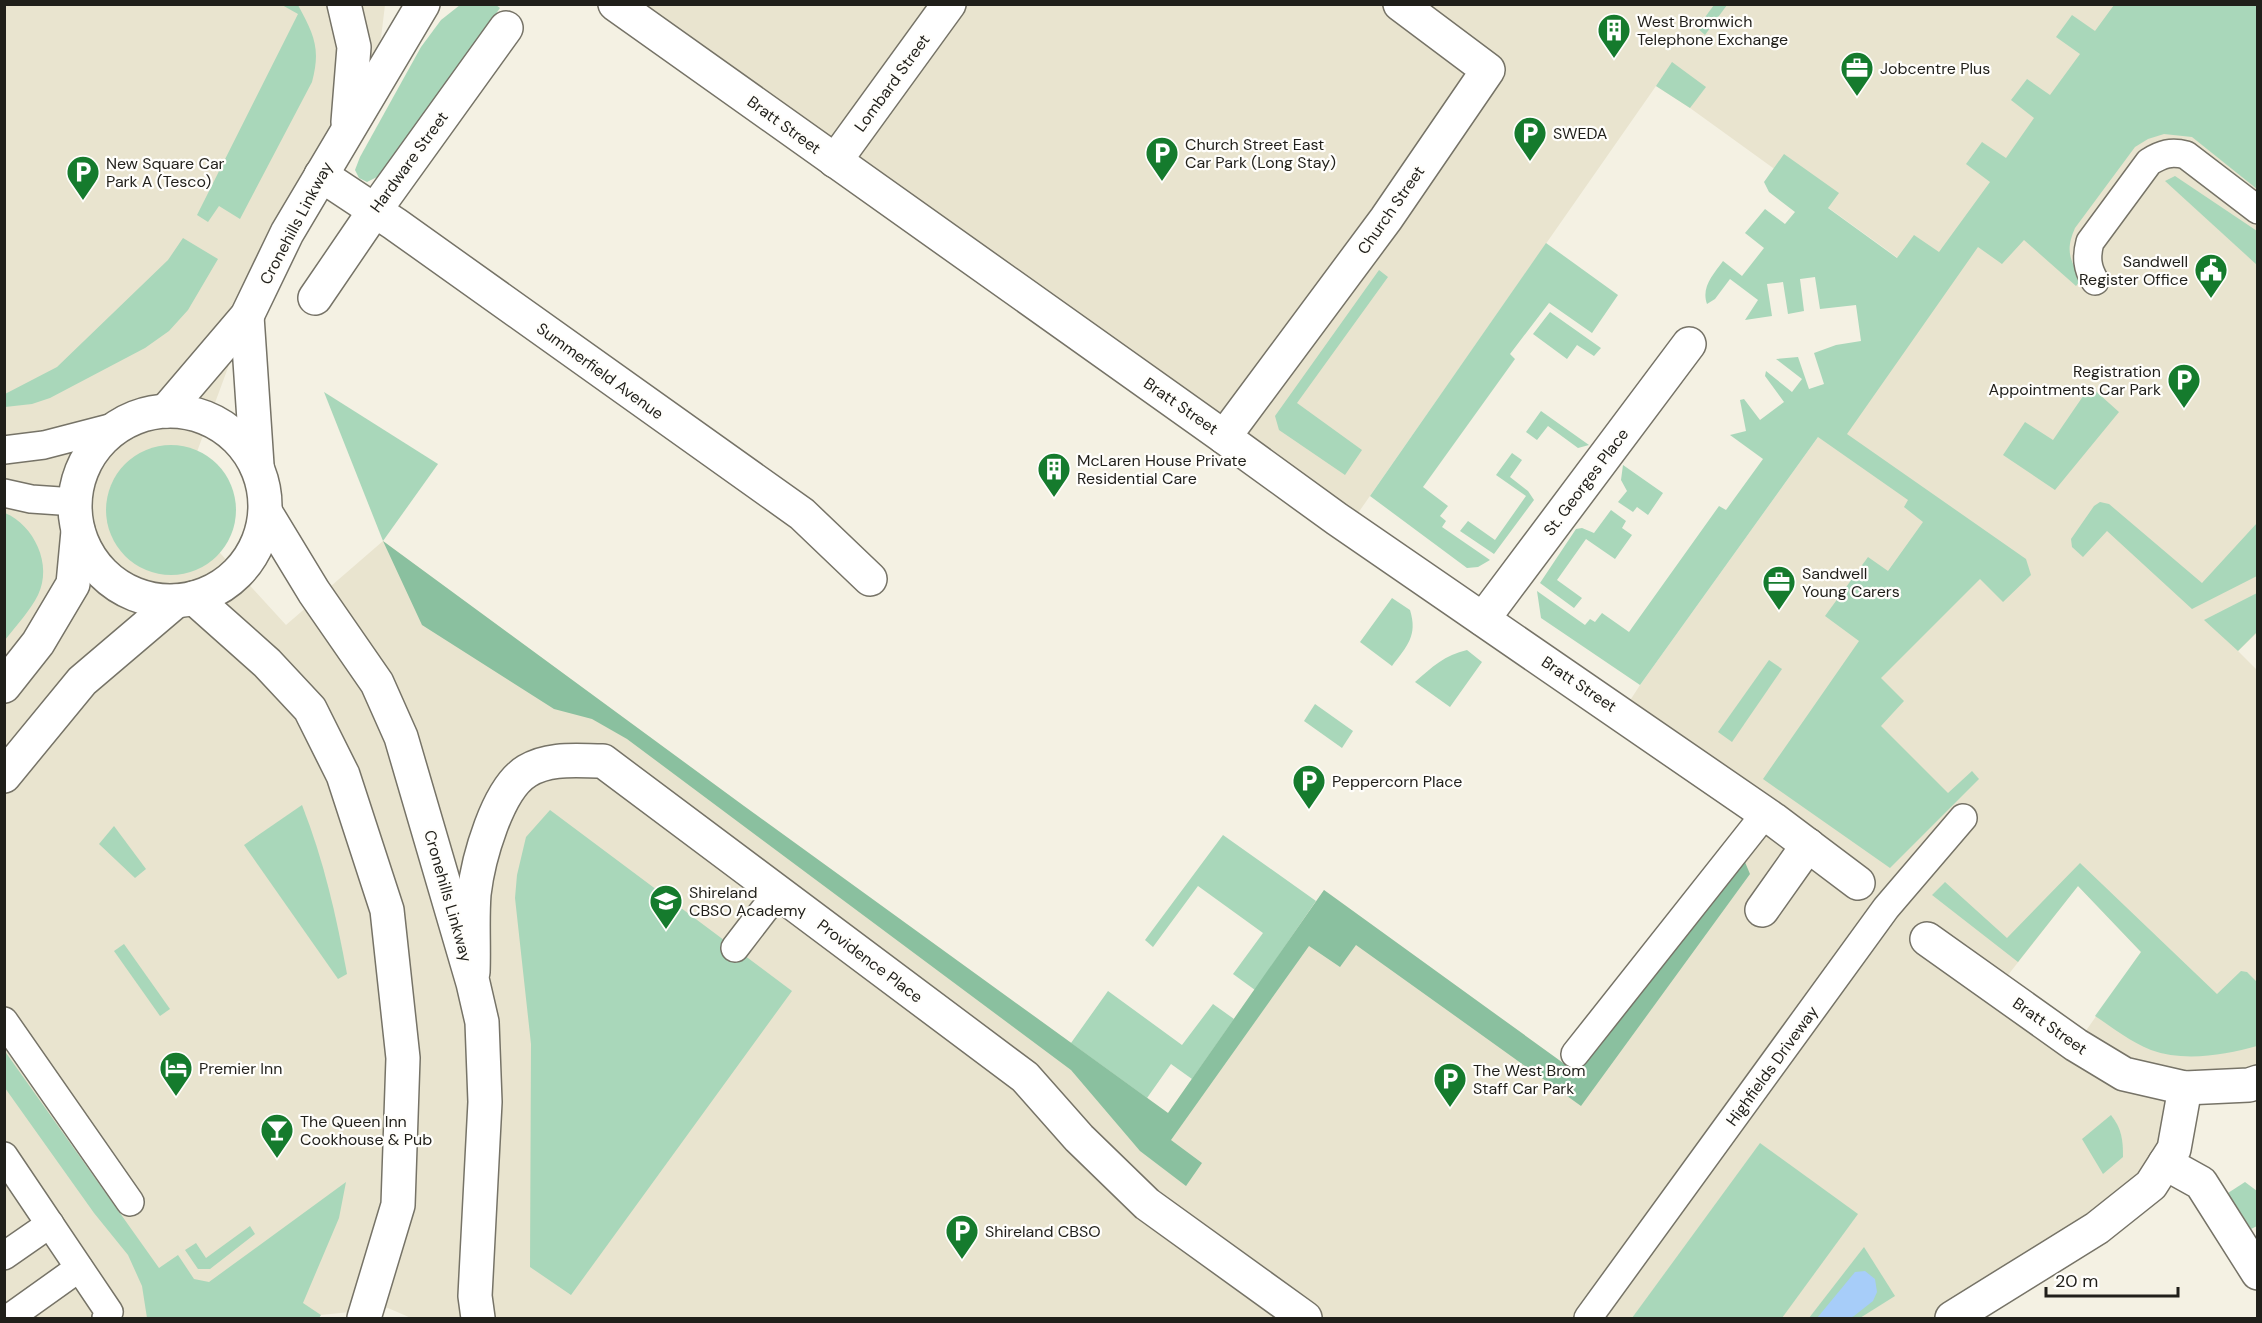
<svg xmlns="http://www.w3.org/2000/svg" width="2262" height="1323" font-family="'DM Sans',sans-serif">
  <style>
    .built { fill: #e9e4cf; fill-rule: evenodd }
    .green { fill: #a9d7ba }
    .forest { fill: #8ac09f }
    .water { fill: #a7cdf9 }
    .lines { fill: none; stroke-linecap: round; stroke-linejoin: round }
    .lane-casing { stroke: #767367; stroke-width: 30 }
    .street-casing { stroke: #767367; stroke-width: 36 }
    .secondary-casing { stroke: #767367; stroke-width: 36 }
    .lane { stroke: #fff; stroke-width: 27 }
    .street { stroke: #fff; stroke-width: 33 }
    .secondary { stroke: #fff; stroke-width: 33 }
    .labels { text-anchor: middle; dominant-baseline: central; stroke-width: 4.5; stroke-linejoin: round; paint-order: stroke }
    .poi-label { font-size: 16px; fill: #201f1a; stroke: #fffefb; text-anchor: start }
    .street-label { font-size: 16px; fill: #201f1a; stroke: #fffefb }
  </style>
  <rect width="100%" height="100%" fill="#f4f1e3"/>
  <path class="built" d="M5,5h380l-4,33 -34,92 -100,186 -70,190 109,119 97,-84 361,265 424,307 156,-223 253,183 165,-218 30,-36 -150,-106 18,-28 178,-248 80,-179 -208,-150 -34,-22 -307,440 -734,-521h1642l1,627 -20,19 20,20 -1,411 -72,6 -11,61 -194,169h-1569l-23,-10 -67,7 -2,3h-314zM2078,886l63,66 -65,93 -79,-56z"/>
  <g class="green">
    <path d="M282,5h16c16,30 23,43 14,77l-72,137 -21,-13 -11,16 -11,-7 101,-201z"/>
    <polygon points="460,5 496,5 500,8 379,176 367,182 359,178 355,170 360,157 421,47 441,20"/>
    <polygon points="1714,5 1727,5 1705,35 1697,28"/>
    <path d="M2114,5h143v184l-65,-52 -28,-3 -16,5 -13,8 -60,81c-10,23 -5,31 6,52l-5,6 -52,-46 -22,24 -24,-17 -131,187 179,125 5,16 -28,27 -23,-23 -99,99 23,23 -23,25 67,67 24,-22 7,8 -89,89 -127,-89 96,-138 -34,-25 43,-59 20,14 35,-49 -19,-15 4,-7 -90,-63 -178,248 -99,-67 -4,-27 48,34 5,-6 5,3 7,-9 27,19 90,-126 7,4 37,-51 -33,-24 16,-4 -6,-31 4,-1 16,21 24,-18 -19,-26 1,-5 26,21 10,-13 -26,-20 22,-2 11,32 15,-5 -10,-31 22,-8 25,-4 -5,-36 -36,4 -5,-32 -15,2 4,32 -16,3 -5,-32 -16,2 5,32 -27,4 13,-20 -28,-21 -15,20 -8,5c-6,-17 6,-29 16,-43l19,15 22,-28 -19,-15 20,-24 20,15 10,-12 -26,-20 -5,-10 20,-28 55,39 -11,15 69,50 17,-23 25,17 51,-70 -24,-18 16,-22 24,16 28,-40 -23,-18 16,-21 23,16 30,-41 -24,-17 16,-22 23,16z"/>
    <polygon points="1672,62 1706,87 1690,108 1656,86"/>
    <polygon points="2175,176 2257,231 2257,265 2165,181"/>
    <polygon points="183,238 218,259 188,310 169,331 145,348 50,398 32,404 5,407 5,394 57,367 168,260"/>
    <polygon points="1546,243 1618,295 1592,333 1549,303 1510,354 1515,359 1423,487 1448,506 1440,516 1446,521 1442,527 1490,560 1478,567 1467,568 1370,496"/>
    <polygon points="1379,270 1388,277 1297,403 1362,450 1345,475 1279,430 1275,416"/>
    <polygon points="1550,312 1601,348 1594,356 1577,345 1567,359 1533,334"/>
    <polygon points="2090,386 2119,412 2055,490 2003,455 2025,422 2053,440"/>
    <polygon points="324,392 438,464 383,541"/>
    <polygon points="1541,411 1589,445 1578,448 1548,426 1537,440 1526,432"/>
    <circle cx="171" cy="510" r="65"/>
    <polygon points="1512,453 1522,460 1510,477 1528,491 1534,500 1494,554 1460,531 1468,521 1495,540 1526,496 1496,475"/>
    <polygon points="1623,465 1663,493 1648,515 1637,507 1633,512 1618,502 1627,491 1621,480"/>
    <polygon points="2100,502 2109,504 2202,583 2257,523 2257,576 2192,609 2107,531 2083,557 2072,547 2071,539 2094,506"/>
    <polygon points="1611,510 1626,521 1622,528 1632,535 1615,559 1586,539 1557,580 1582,598 1574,608 1540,583 1576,529 1582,528 1594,533"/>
    <path d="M5,513c29,12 48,52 33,82 -8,16 -22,31 -33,45z"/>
    <polygon points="2257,593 2257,632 2238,651 2204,620"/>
    <path d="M1392,598l18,12c8,26 -3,36 -18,56l-32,-24z"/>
    <path d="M1467,650l15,12 -32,45 -35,-25c17,-15 30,-27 52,-32z"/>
    <polygon points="1769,660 1782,669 1732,742 1718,732"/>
    <polygon points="1315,704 1353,731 1342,748 1304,721"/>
    <path d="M302,805c22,56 34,110 45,169l-9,5 -94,-134z"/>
    <polygon points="550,810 792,991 571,1295 530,1267 531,1044 515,898 517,875 526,837"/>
    <polygon points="114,826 146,869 135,878 99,844"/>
    <polygon points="1223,835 1316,901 1255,990 1233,974 1263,933 1198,886 1153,947 1145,940"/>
    <path d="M2080,863l137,131 24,-23 6,1 10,10v64c-32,9 -73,16 -106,4 -20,-8 -38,-22 -56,-34l46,-64 -63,-66 -60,76 -86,-67 13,-13 62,56z"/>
    <polygon points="124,944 170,1009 160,1016 114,951"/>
    <polygon points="1108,991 1182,1045 1213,1004 1234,1019 1192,1079 1171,1064 1147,1098 1071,1043"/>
    <polygon points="4,1050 159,1268 178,1255 194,1279 209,1282 346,1182 339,1218 303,1303 321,1315 319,1318 147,1318 142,1286 128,1255 94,1213 5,1088"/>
    <path d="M2111,1115c11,14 12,25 12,42l-20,17 -21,-35z"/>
    <polygon points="1760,1143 1858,1214 1782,1318 1632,1318"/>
    <polygon points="2245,1182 2257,1191 2257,1226 2251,1229 2228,1193"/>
    <polygon points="250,1226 255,1234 210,1269 198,1269 185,1250 196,1243 206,1258"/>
    <polygon points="1864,1247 1895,1296 1860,1318 1809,1318"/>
  </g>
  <polygon class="forest" points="383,541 744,806 1168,1113 1324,890 1577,1073 1742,855 1750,874 1581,1106 1356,945 1340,967 1309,946 1171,1140 1202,1163 1186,1186 1140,1151 1071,1070 627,739 592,719 554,709 422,625"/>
  <polygon class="water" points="1865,1271 1875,1279 1877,1292 1873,1301 1854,1316 1850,1318 1817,1318 1855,1272"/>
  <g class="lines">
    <defs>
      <g id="lane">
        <path d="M2095,281c-8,-13 -9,-24 -5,-39l59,-80c13,-8 22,-11 37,-7l72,55"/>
        <polyline points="4,450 44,445 121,425"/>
        <polyline points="4,493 31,499 75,502"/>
        <polyline points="735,948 778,892"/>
        <polyline points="4,1021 130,1202"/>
        <polyline points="1575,1054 1765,814"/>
        <polyline points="4,1156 109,1312 106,1318"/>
        <polyline points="4,1256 50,1224"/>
        <polyline points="9,1318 79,1268"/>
        <polyline points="1588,1318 1886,908 1963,818"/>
      </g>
      <g id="street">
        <polyline points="344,4 354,47 348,122"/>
        <polyline points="615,4 1224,437 1337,519 1773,819 1858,883"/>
        <polyline points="835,161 949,4"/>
        <polyline points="321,175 395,224 802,514 870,579"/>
        <polyline points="315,298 375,210 506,28"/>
        <polyline points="247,316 257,465"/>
        <polyline points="166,411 247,316 287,233 423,4"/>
        <polyline points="1224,437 1386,219 1488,70 1400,4"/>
        <polyline points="1483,619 1689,344"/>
        <polyline points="1762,910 1808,845"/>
        <polyline points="1927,939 2076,1045 2124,1074 2185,1088 2249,1085 2258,1082"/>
        <path d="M473,972c1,-26 -1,-52 1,-78 4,-34 23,-105 53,-123 23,-14 51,-10 76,-10l422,316 54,61 68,66 158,114"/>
        <polyline points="2165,1163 2201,1183 2258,1273"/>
        <polyline points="1952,1318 2097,1228 2151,1185 2174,1149 2185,1088"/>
      </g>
      <g id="secondary">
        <circle cx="170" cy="506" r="95"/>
        <polyline points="266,513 314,592 377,683 401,737 473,983 482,1022 485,1102 475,1296 478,1318"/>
        <polyline points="194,598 267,663 310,709 343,775 387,910 403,1058 398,1205 364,1318"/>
        <polyline points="4,686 38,643 73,584 78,531"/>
        <polyline points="4,776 82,681 176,601"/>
      </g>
    </defs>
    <use href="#lane" class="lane-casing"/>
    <use href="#street" class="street-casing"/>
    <use href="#secondary" class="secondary-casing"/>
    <use href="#lane" class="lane"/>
    <use href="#street" class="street"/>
    <use href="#secondary" class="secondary"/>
  </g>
  <defs>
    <symbol id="building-pin" viewBox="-11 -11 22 30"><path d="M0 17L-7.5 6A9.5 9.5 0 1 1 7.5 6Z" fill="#157b2d" stroke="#fffefb"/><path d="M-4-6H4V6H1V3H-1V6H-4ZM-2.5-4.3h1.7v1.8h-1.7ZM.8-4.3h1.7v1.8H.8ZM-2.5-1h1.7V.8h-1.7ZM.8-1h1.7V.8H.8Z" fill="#fff"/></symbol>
    <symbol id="office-pin" viewBox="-11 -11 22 30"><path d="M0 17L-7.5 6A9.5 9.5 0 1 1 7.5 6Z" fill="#157b2d" stroke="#fffefb"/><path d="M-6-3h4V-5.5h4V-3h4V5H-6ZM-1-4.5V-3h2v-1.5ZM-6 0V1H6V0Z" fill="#fff"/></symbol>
    <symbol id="parking-pin" viewBox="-11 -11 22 30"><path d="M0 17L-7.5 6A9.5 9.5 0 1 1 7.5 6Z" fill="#157b2d" stroke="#fffefb"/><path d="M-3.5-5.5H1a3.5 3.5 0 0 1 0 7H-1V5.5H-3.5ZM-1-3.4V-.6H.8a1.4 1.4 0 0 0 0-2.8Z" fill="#fff"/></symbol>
    <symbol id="civic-pin" viewBox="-11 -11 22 30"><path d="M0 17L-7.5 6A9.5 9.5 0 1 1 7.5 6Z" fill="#157b2d" stroke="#fffefb"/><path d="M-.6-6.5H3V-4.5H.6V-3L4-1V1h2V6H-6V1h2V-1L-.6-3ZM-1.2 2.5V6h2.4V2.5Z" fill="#fff"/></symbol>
    <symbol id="school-pin" viewBox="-11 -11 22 30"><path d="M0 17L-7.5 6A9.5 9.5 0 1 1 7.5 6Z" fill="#157b2d" stroke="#fffefb"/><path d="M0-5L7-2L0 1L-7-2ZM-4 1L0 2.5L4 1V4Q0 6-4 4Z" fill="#fff"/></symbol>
    <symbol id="hotel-pin" viewBox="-11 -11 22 30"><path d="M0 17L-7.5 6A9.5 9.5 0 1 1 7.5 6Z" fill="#157b2d" stroke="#fffefb"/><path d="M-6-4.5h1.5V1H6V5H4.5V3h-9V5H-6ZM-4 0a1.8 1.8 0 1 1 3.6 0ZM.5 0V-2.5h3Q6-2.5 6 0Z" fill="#fff"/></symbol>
    <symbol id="bar-pin" viewBox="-11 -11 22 30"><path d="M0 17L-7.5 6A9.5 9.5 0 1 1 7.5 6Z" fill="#157b2d" stroke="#fffefb"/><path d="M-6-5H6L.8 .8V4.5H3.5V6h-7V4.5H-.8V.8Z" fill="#fff"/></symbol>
  </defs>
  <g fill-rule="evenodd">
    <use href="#building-pin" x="1595" y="11" width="38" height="52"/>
    <use href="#office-pin" x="1838" y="49" width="38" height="52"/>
    <use href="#parking-pin" x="1511" y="114" width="38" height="52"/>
    <use href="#parking-pin" x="1143" y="134" width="38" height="52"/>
    <use href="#parking-pin" x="64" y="153" width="38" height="52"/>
    <use href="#civic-pin" x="2192" y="251" width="38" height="52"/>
    <use href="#parking-pin" x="2165" y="361" width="38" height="52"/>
    <use href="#building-pin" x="1035" y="450" width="38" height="52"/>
    <use href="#office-pin" x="1760" y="563" width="38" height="52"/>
    <use href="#parking-pin" x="1290" y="762" width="38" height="52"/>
    <use href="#school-pin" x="647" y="882" width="38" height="52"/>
    <use href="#hotel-pin" x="157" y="1049" width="38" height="52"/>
    <use href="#parking-pin" x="1431" y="1060" width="38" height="52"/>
    <use href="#bar-pin" x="258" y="1111" width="38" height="52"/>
    <use href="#parking-pin" x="943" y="1212" width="38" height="52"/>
  </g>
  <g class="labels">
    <g class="poi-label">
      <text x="1637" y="21">West Bromwich<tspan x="1637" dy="18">Telephone Exchange</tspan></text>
      <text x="1880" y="68">Jobcentre Plus</text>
      <text x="1553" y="133">SWEDA</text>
      <text x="1185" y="144">Church Street East<tspan x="1185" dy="18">Car Park (Long Stay)</tspan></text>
      <text x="106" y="163">New Square Car<tspan x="106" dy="18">Park A (Tesco)</tspan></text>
      <text x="2188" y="261" text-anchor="end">Sandwell<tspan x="2188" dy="18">Register Office</tspan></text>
      <text x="2161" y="371" text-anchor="end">Registration<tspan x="2161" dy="18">Appointments Car Park</tspan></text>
      <text x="1077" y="460">McLaren House Private<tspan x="1077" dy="18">Residential Care</tspan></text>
      <text x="1802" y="573">Sandwell<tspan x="1802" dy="18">Young Carers</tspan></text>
      <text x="1332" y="781">Peppercorn Place</text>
      <text x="689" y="892">Shireland<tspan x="689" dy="18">CBSO Academy</tspan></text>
      <text x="199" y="1068">Premier Inn</text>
      <text x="1473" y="1070">The West Brom<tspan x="1473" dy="18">Staff Car Park</tspan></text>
      <text x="300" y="1121">The Queen Inn<tspan x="300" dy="18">Cookhouse &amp; Pub</tspan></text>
      <text x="985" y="1231">Shireland CBSO</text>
    </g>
    <g class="street-label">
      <text transform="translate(892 83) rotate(-54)">Lombard Street</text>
      <text transform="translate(784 125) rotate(36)">Bratt Street</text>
      <text transform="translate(409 162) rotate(-54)">Hardware Street</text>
      <text transform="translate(1391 210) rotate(-55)">Church Street</text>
      <text transform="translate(296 223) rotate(-62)">Cronehills Linkway</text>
      <text transform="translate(600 371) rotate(36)">Summerfield Avenue</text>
      <text transform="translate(1181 406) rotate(35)">Bratt Street</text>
      <text transform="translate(1586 482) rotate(-53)">St. Georges Place</text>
      <text transform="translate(1579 684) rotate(34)">Bratt Street</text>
      <text transform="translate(448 896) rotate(74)">Cronehills Linkway</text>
      <text transform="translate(870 961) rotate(37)">Providence Place</text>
      <text transform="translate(2050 1026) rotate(35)">Bratt Street</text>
      <text transform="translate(1772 1066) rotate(-54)">Highfields Driveway</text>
    </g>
  </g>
  <rect width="2262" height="1323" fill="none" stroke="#201f1a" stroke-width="12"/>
  <path d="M2046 1287v9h132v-9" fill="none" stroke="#201f1a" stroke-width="3"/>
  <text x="2055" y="1287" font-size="18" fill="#201f1a" stroke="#fffefb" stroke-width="4.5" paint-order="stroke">20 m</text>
</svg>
